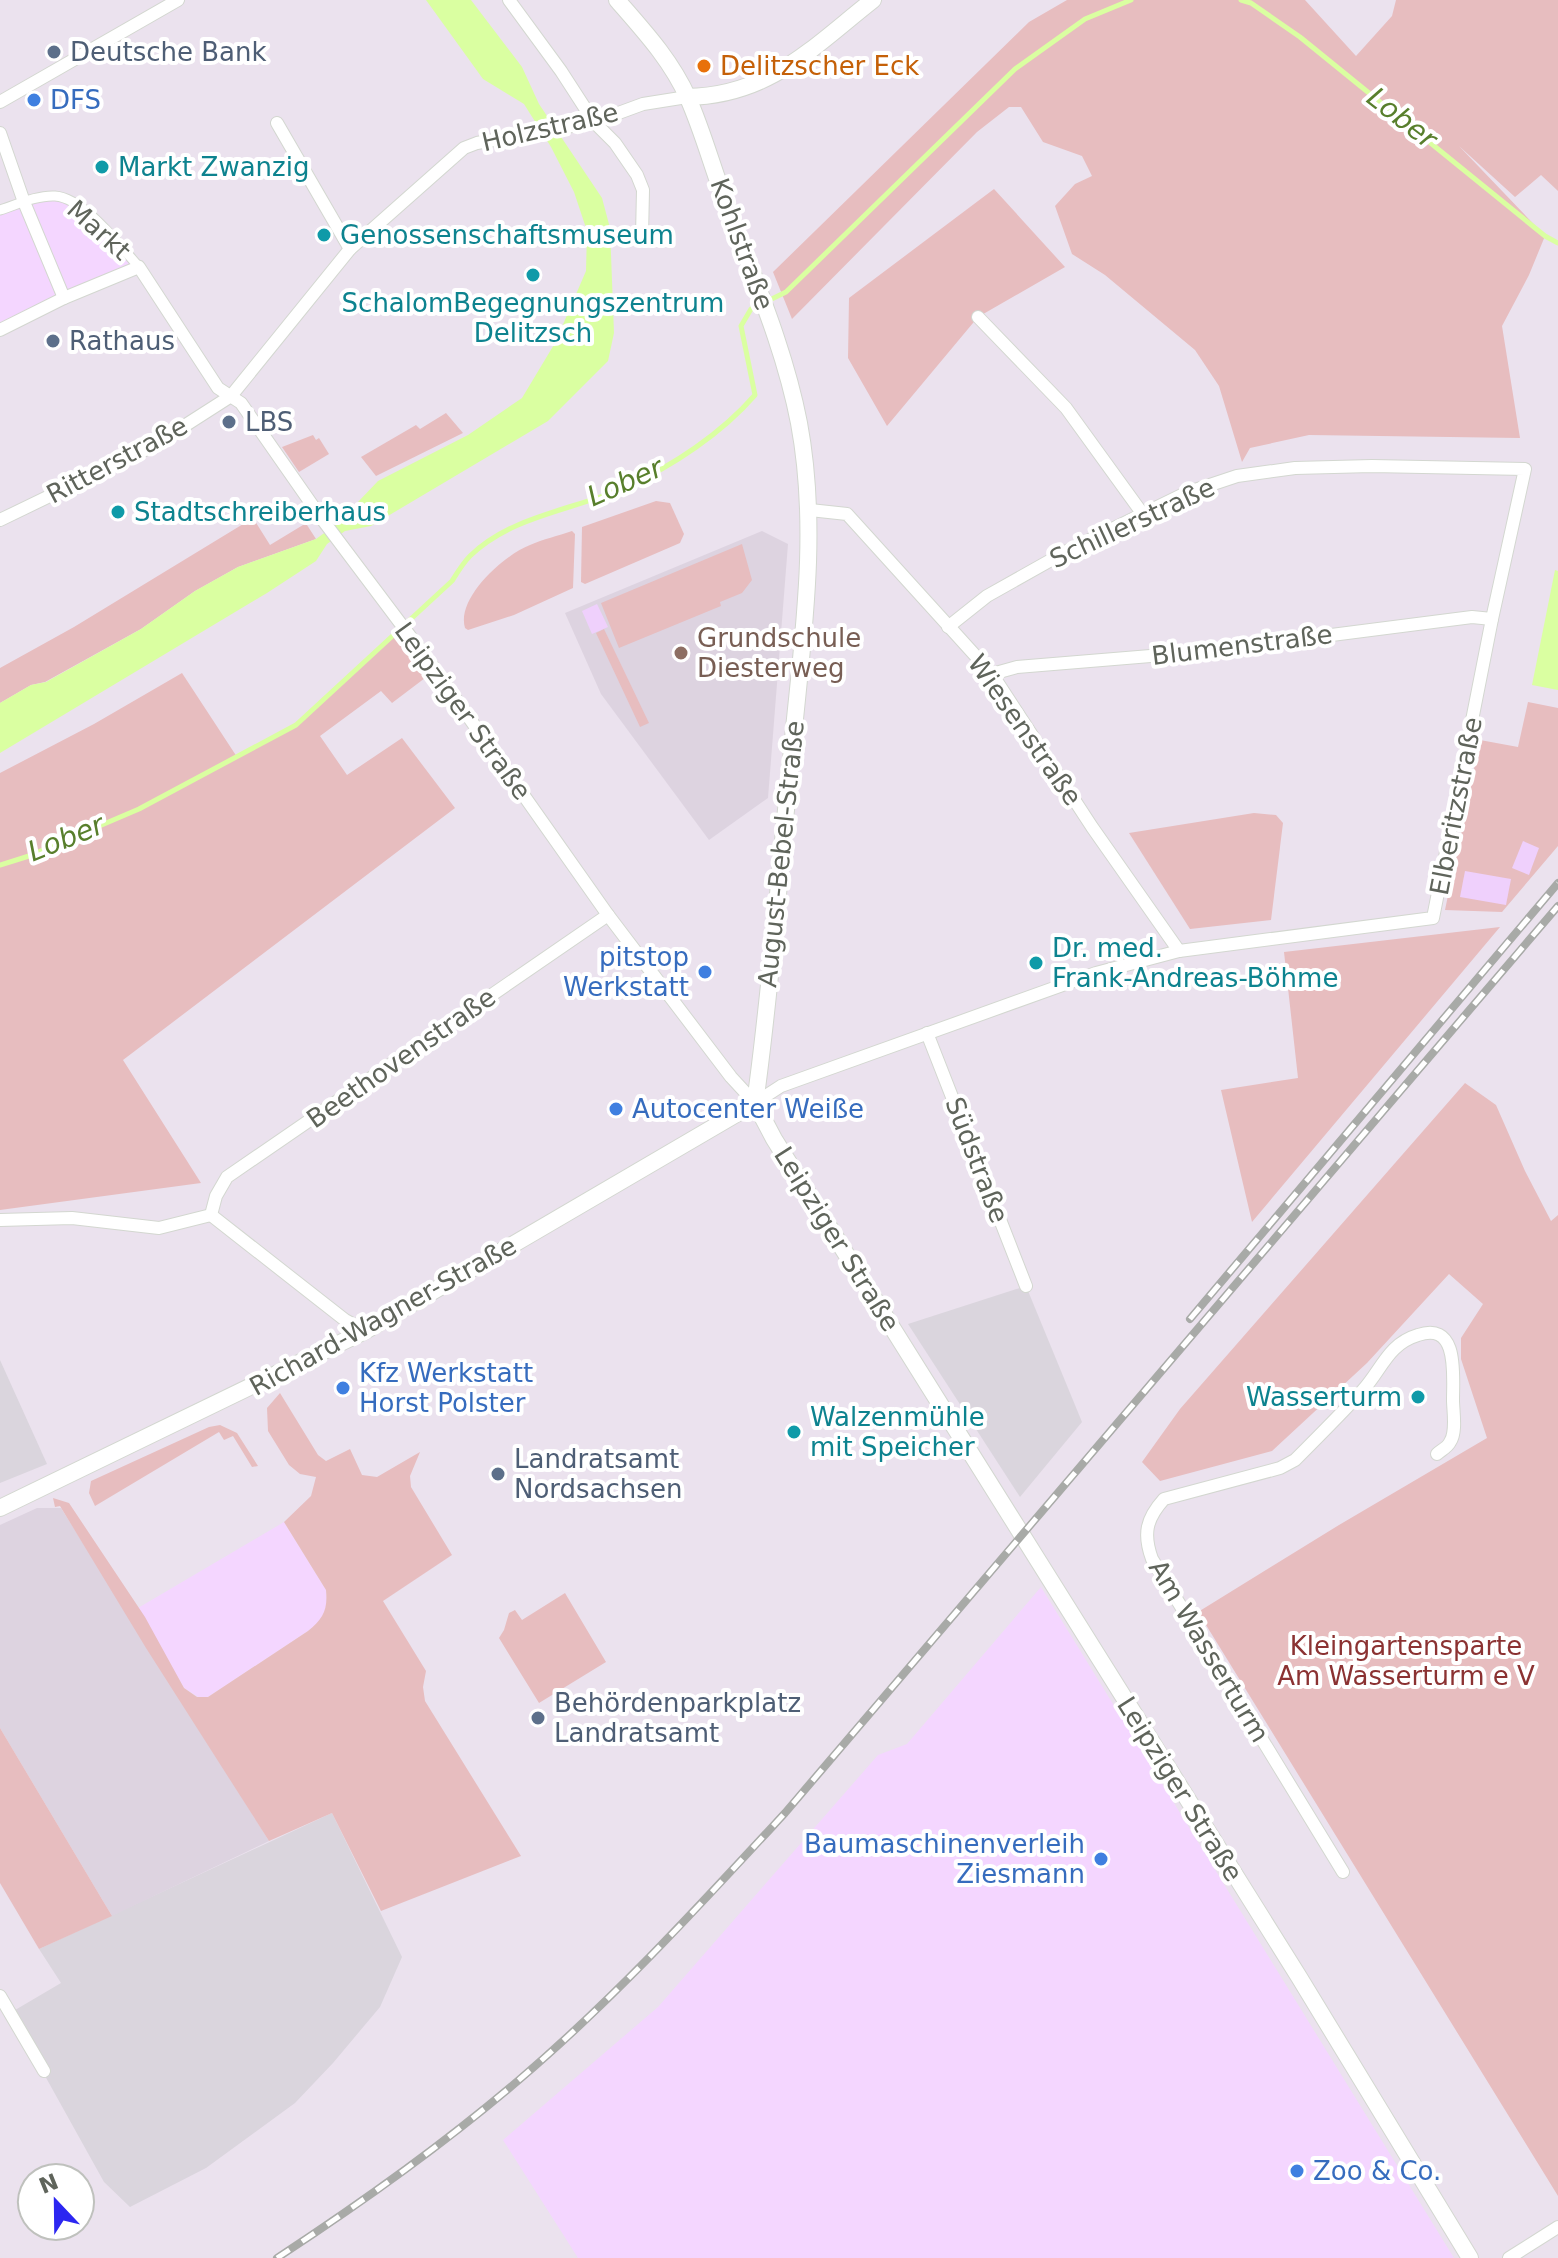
<svg xmlns="http://www.w3.org/2000/svg" width="1558" height="2258" font-family="'DejaVu Sans',sans-serif">
  <style>
    .commercial { fill: #f4d6ff }
    .industrial { fill: #dad5dd }
    .education { fill: #ddd3e0 }
    .green { fill: #e7bdbf }
    .sand { fill: #efd0fc }
    .water { fill: #daffa1 }
    .lines { fill: none; stroke-linecap: round; stroke-linejoin: round }
    .stream { stroke: #daffa1; stroke-width: 5 }
    .pedestrian-casing { stroke: #d3d7d0; stroke-width: 11 }
    .minor-casing { stroke: #d3d7d0; stroke-width: 14 }
    .tertiary-casing { stroke: #d3d7d0; stroke-width: 18 }
    .pedestrian { stroke: #fff; stroke-width: 9 }
    .minor { stroke: #fff; stroke-width: 12 }
    .tertiary { stroke: #fff; stroke-width: 16 }
    .rail-casing { stroke: #a8aaa7; stroke-width: 8 }
    .rail { stroke: #fff; stroke-width: 5; stroke-dasharray: 15; stroke-linecap: butt }
    .service-dot { fill: #5c6f8a; stroke: #fff; stroke-width: 3 }
    .food-dot { fill: #e8710a; stroke: #fff; stroke-width: 3 }
    .shop-dot { fill: #3f7fe0; stroke: #fff; stroke-width: 3 }
    .culture-dot { fill: #0f9aa8; stroke: #fff; stroke-width: 3 }
    .education-dot { fill: #8d6e63; stroke: #fff; stroke-width: 3 }
    .labels { text-anchor: middle; dominant-baseline: central; stroke-width: 8; stroke-linejoin: round; paint-order: stroke }
    .service-label { font-size: 26px; fill: #4e5e75; stroke: #fff; text-anchor: start }
    .food-label { font-size: 26px; fill: #c56008; stroke: #fff; text-anchor: start }
    .shop-label { font-size: 26px; fill: #366cbe; stroke: #fff; text-anchor: start }
    .street-label { font-size: 26px; fill: #5f645b; stroke: #fff }
    .culture-label { font-size: 26px; fill: #0d838f; stroke: #fff; text-anchor: start }
    .education-label { font-size: 26px; fill: #785e54; stroke: #fff; text-anchor: start }
    .park-label { font-size: 26px; fill: #8b3232; stroke: #fff }
    .water-label { font-size: 28px; font-style: italic; fill: #587f2c; stroke: #fff }
  </style>
  <rect width="100%" height="100%" fill="#ebe2ee"/>
  <g class="commercial">
    <polygon points="68,198 139,267 0,330 0,210 24,202"/>
    <polygon points="284,1522 326,1590 327,1602 323,1619 308,1631 208,1697 198,1697 184,1688 138,1608"/>
    <polygon points="1041,1587 1454,2258 578,2258 503,2140 658,2007 878,1755 907,1744"/>
  </g>
  <g class="industrial">
    <polygon points="1026,1286 1082,1422 1020,1497 908,1324"/>
    <polygon points="0,1360 47,1464 0,1483"/>
    <polygon points="332,1813 402,1957 380,2007 333,2063 295,2103 206,2168 130,2207 104,2182 10,2013 61,1983 39,1949"/>
  </g>
  <g class="education">
    <polygon points="762,531 788,544 768,798 709,840 601,694 565,613"/>
    <polygon points="37,1508 61,1508 269,1841 112,1916 0,1728 0,1525"/>
  </g>
  <g class="green">
    <polygon points="1067,0 1305,0 1356,56 1392,16 1396,0 1558,0 1558,191 1541,175 1515,197 1459,146 1545,236 1529,275 1502,326 1520,438 1309,435 1250,448 1242,462 1219,386 1195,350 1105,275 1072,254 1055,206 1075,184 1092,176 1082,156 1043,142 1021,107 1009,107 977,132 792,319 773,272 1029,22"/>
    <polygon points="994,189 1065,267 978,317 887,426 848,358 849,298"/>
    <polygon points="446,413 463,433 376,476 361,457 416,425 420,429"/>
    <polygon points="313,435 316,440 319,438 329,454 299,472 282,447"/>
    <polygon points="656,501 670,503 684,534 680,543 585,584 581,582 582,527"/>
    <polygon points="253,518 270,545 303,525 307,525 316,539 238,567 195,591 141,629 45,682 31,685 0,703 0,668 74,627"/>
    <path d="M572,531l3,3 -2,54 -59,27 -46,15 -3,-2c-9,-30 39,-73 65,-83 13,-6 28,-9 42,-14z"/>
    <polygon points="742,544 752,580 742,593 720,602 721,606 619,648 601,603"/>
    <polygon points="604,629 649,723 640,727 596,633"/>
    <polygon points="394,634 425,678 392,703 381,691 320,736 347,775 402,738 455,808 123,1060 201,1183 0,1210 0,773 94,724 182,673 237,757 296,725"/>
    <polygon points="1528,702 1558,708 1558,846 1502,912 1445,910 1480,740 1518,747"/>
    <polygon points="1254,813 1276,815 1283,823 1271,920 1190,929 1129,833"/>
    <polygon points="1500,927 1252,1222 1221,1090 1298,1078 1284,952"/>
    <polygon points="1465,1083 1496,1105 1525,1171 1551,1221 1558,1215 1558,2196 1198,1612 1339,1525 1487,1438 1461,1359 1461,1338 1483,1304 1449,1274 1367,1363 1272,1451 1160,1481 1142,1462 1180,1409"/>
    <path d="M280,1393l38,62 8,6 24,-12 12,26 15,2 43,-25 -10,24 1,11 41,68 -69,46 43,70 -3,16 2,14 96,155 -140,55 -49,-98 -63,28 -123,-193 -86,-142 -5,1 -2,-9 16,5 76,114 39,71 13,9h11l100,-66c15,-12 20,-21 18,-41l-42,-68 27,-26 5,-19 -16,-3 -11,-9 -21,-34 -1,-23z"/>
    <polygon points="220,1425 237,1433 258,1466 252,1467 233,1436 224,1440 219,1432 95,1506 89,1493 91,1481 209,1427"/>
    <polygon points="565,1593 606,1662 539,1703 499,1638 504,1630 509,1613 515,1610 522,1620"/>
    <polygon points="0,1728 112,1916 39,1949 0,1883"/>
  </g>
  <g class="sand">
    <polygon points="597,604 608,627 592,634 582,611"/>
    <polygon points="1523,841 1539,848 1529,875 1512,868"/>
    <polygon points="1465,871 1511,879 1506,905 1460,897"/>
  </g>
  <g class="water">
    <polygon points="426,0 471,0 522,67 539,104 602,198 610,228 614,333 608,361 548,421 371,526 345,531 327,544 316,561 267,593 0,753 0,703 31,685 46,682 141,629 195,591 238,567 316,539 338,523 378,481 468,435 522,398 555,343 586,271 587,231 574,192 551,147 524,104 483,79"/>
    <polygon points="1555,570 1558,571 1558,690 1532,685"/>
  </g>
  <g class="lines">
    <g class="stream">
      <polyline points="1241,0 1251,3 1300,37 1545,236 1558,243"/>
      <path d="M0,865l29,-9 110,-47 157,-84 156,-144c5,-8 11,-18 18,-25 42,-41 105,-46 156,-69 47,-21 96,-54 129,-92l-14,-69 10,-17 35,-17 229,-223 70,-50 46,-19"/>
    </g>
    <defs>
      <path id="pedestrian" d="M0,210c16,-5 37,-15 55,-14 29,2 65,50 84,71"/>
      <g id="minor">
        <polyline points="509,0 561,71 594,122 615,143 637,175 643,190 642,236"/>
        <polyline points="0,102 178,0"/>
        <polyline points="277,123 350,249"/>
        <polyline points="0,133 24,202 64,298"/>
        <polyline points="978,317 1066,408 1142,513"/>
        <polyline points="0,330 64,298 139,267 218,388 241,403 322,519 434,668 608,915 731,1077 755,1103 781,1086 1096,973 1179,951 1433,918 1492,619 1525,469 1372,466 1295,468 1237,476 1186,493 1067,551 987,596 948,627"/>
        <polyline points="810,510 847,514 992,674 1092,827 1179,951"/>
        <polyline points="0,520 153,446 231,396 350,249 464,148 477,143 594,122 643,104 687,97"/>
        <polyline points="992,674 1017,667 1199,652 1472,617 1492,619"/>
        <polyline points="927,1033 1026,1286"/>
        <polyline points="211,1215 216,1196 227,1177 608,915"/>
        <polyline points="211,1215 345,1320 365,1331"/>
        <polyline points="0,1220 72,1218 159,1228 211,1215"/>
        <path d="M1343,1872l-191,-313c-9,-25 -6,-40 12,-60l116,-31 15,-8c23,-23 46,-46 68,-70 19,-21 25,-46 55,-55 41,-14 35,40 35,65 0,11 4,32 -3,42 -2,5 -10,9 -13,12"/>
        <polyline points="0,1996 44,2071"/>
        <polyline points="1509,2258 1558,2227"/>
      </g>
      <g id="tertiary">
        <path d="M617,0c27,31 54,60 71,98 16,36 26,76 41,113 26,70 56,139 70,212 21,112 2,225 -8,337 -12,114 -20,229 -36,343"/>
        <path d="M687,97c82,-1 126,-50 186,-97"/>
        <polyline points="755,1103 774,1139 1299,1977 1470,2258"/>
        <polyline points="0,1508 365,1331 755,1103"/>
      </g>
    </defs>
    <use href="#pedestrian" class="pedestrian-casing"/>
    <use href="#minor" class="minor-casing"/>
    <use href="#tertiary" class="tertiary-casing"/>
    <use href="#pedestrian" class="pedestrian"/>
    <use href="#minor" class="minor"/>
    <use href="#tertiary" class="tertiary"/>
    <defs>
      <g id="rail">
        <polyline points="1190,1319 1558,883"/>
        <path d="M277,2258c84,-55 167,-114 243,-179 96,-82 180,-174 265,-266l773,-907"/>
      </g>
    </defs>
    <use href="#rail" class="rail-casing"/>
    <use href="#rail" class="rail"/>
  </g>
  <g class="service-dot">
    <circle cx="54" cy="52" r="8"/>
    <circle cx="53" cy="341" r="8"/>
    <circle cx="229" cy="422" r="8"/>
    <circle cx="498" cy="1474" r="8"/>
    <circle cx="538" cy="1718" r="8"/>
  </g>
  <circle class="food-dot" cx="704" cy="66" r="8"/>
  <g class="shop-dot">
    <circle cx="34" cy="100" r="8"/>
    <circle cx="705" cy="972" r="8"/>
    <circle cx="616" cy="1109" r="8"/>
    <circle cx="343" cy="1388" r="8"/>
    <circle cx="1101" cy="1859" r="8"/>
    <circle cx="1297" cy="2171" r="8"/>
  </g>
  <g class="culture-dot">
    <circle cx="102" cy="167" r="8"/>
    <circle cx="324" cy="235" r="8"/>
    <circle cx="533" cy="275" r="8"/>
    <circle cx="118" cy="512" r="8"/>
    <circle cx="1036" cy="963" r="8"/>
    <circle cx="1418" cy="1397" r="8"/>
    <circle cx="794" cy="1432" r="8"/>
  </g>
  <circle class="education-dot" cx="681" cy="653" r="8"/>
  <g class="labels">
    <g class="service-label">
      <text x="70" y="52">Deutsche Bank</text>
      <text x="69" y="341">Rathaus</text>
      <text x="245" y="422">LBS</text>
      <text x="514" y="1459">Landratsamt<tspan x="514" dy="30">Nordsachsen</tspan></text>
      <text x="554" y="1703">Behördenparkplatz<tspan x="554" dy="30">Landratsamt</tspan></text>
    </g>
    <g class="food-label">
      <text x="720" y="66">Delitzscher Eck</text>
    </g>
    <g class="shop-label">
      <text x="50" y="100">DFS</text>
      <text x="689" y="957" text-anchor="end">pitstop<tspan x="689" dy="30">Werkstatt</tspan></text>
      <text x="632" y="1109">Autocenter Weiße</text>
      <text x="359" y="1373">Kfz Werkstatt<tspan x="359" dy="30">Horst Polster</tspan></text>
      <text x="1085" y="1844" text-anchor="end">Baumaschinenverleih<tspan x="1085" dy="30">Ziesmann</tspan></text>
      <text x="1313" y="2171">Zoo &amp; Co.</text>
    </g>
    <g class="street-label">
      <text transform="translate(550 127) rotate(-13)">Holzstraße</text>
      <text transform="translate(99 230) rotate(42)">Markt</text>
      <text transform="translate(742 244) rotate(70)">Kohlstraße</text>
      <text transform="translate(117 460) rotate(-28)">Ritterstraße</text>
      <text transform="translate(1132 523) rotate(-25)">Schillerstraße</text>
      <text transform="translate(1242 645) rotate(-7)">Blumenstraße</text>
      <text transform="translate(463 711) rotate(54)">Leipziger Straße</text>
      <text transform="translate(1025 730) rotate(55)">Wiesenstraße</text>
      <text transform="translate(1456 806) rotate(-79)">Elberitzstraße</text>
      <text transform="translate(781 854) rotate(-84)">August-Bebel-Straße</text>
      <text transform="translate(401 1058) rotate(-35)">Beethovenstraße</text>
      <text transform="translate(977 1160) rotate(69)">Südstraße</text>
      <text transform="translate(837 1239) rotate(58)">Leipziger Straße</text>
      <text transform="translate(383 1316) rotate(-29)">Richard-Wagner-Straße</text>
      <text transform="translate(1209 1651) rotate(59)">Am Wasserturm</text>
      <text transform="translate(1180 1789) rotate(58)">Leipziger Straße</text>
    </g>
    <g class="culture-label">
      <text x="118" y="167">Markt Zwanzig</text>
      <text x="340" y="235">Genossenschaftsmuseum</text>
      <text x="533" y="303" text-anchor="middle">SchalomBegegnungszentrum<tspan x="533" dy="30">Delitzsch</tspan></text>
      <text x="134" y="512">Stadtschreiberhaus</text>
      <text x="1052" y="948">Dr. med.<tspan x="1052" dy="30">Frank-Andreas-Böhme</tspan></text>
      <text x="1402" y="1397" text-anchor="end">Wasserturm</text>
      <text x="810" y="1417">Walzenmühle<tspan x="810" dy="30">mit Speicher</tspan></text>
    </g>
    <g class="education-label">
      <text x="697" y="638">Grundschule<tspan x="697" dy="30">Diesterweg</tspan></text>
    </g>
    <g class="park-label">
      <text x="1406" y="1646">Kleingartensparte<tspan x="1406" dy="30">Am Wasserturm e V</tspan></text>
    </g>
    <g class="water-label">
      <text transform="translate(1402 118) rotate(38)">Lober</text>
      <text transform="translate(625 482) rotate(-24)">Lober</text>
      <text transform="translate(66 838) rotate(-22)">Lober</text>
    </g>
  </g>
  <g transform="translate(56 2202) rotate(338)"><circle r="38" fill="#ffffff" stroke="#bfc1bd" stroke-width="2"/>
  <path d="M0-6L14 30L0 20L-14 30Z" fill="#2c26f1"/>
  <text y="-12" font-size="22" font-weight="bold" text-anchor="middle" fill="#5f645b">N</text>
  </g>
</svg>
